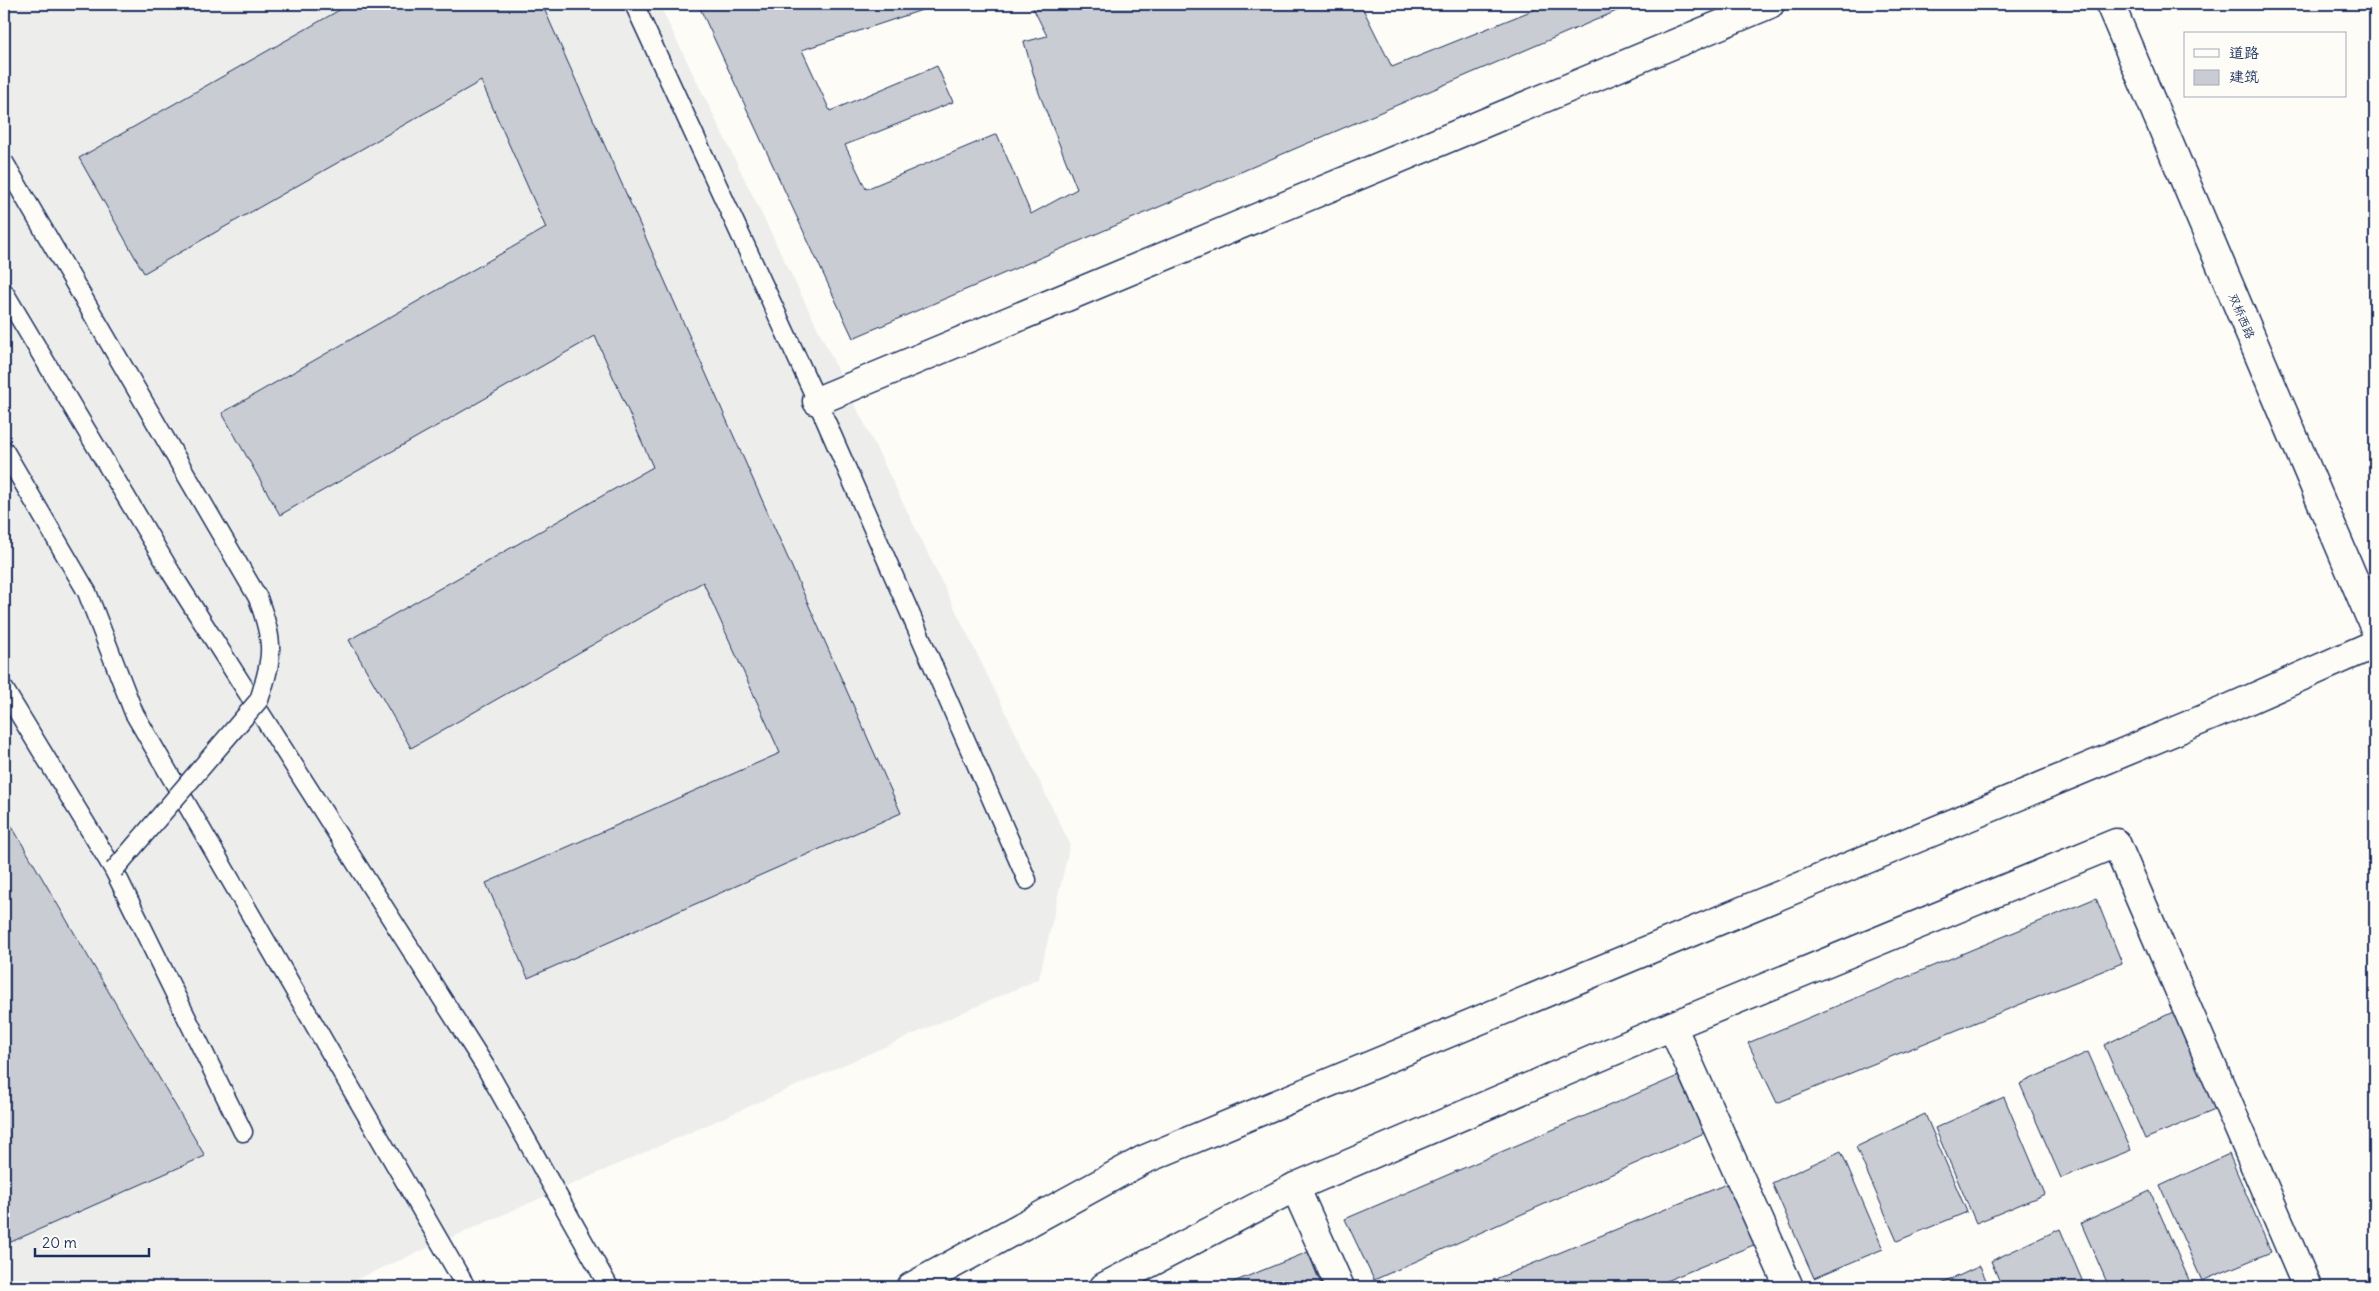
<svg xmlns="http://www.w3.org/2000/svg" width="2379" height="1291" font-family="Delius,'LXGW WenKai TC',sans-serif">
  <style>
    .built { fill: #edeeec }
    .building { fill: #c9ccd3; stroke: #1b2f5e }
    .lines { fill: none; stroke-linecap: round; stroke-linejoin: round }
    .service-casing { stroke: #1b2f5e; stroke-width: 21 }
    .minor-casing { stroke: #1b2f5e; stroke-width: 31 }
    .service { stroke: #fdfcf7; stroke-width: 18 }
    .minor { stroke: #fdfcf7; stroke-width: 28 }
    .service-bridge-casing { stroke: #1b2f5e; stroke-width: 21; stroke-linecap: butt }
    .service-bridge { stroke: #fdfcf7; stroke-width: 18 }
    .labels { text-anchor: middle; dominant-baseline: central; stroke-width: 4; stroke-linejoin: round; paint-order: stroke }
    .street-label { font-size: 12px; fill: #1b2f5e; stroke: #fdfcf7 }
  </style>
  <rect width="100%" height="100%" fill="#fdfcf7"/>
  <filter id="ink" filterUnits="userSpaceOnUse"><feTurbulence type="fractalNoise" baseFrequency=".02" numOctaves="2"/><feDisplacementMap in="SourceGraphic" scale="10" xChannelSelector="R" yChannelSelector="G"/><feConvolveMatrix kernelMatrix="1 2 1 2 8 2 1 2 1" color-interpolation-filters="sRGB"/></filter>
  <g filter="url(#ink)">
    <polygon class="built" points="4,4 659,4 1070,844 1039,979 339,1287 4,1287"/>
    <g class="building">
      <polygon points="350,4 542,4 901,813 528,978 486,883 780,753 703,582 411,748 349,640 653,467 595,336 280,515 222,413 546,228 481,81 144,273 79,158"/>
      <polygon points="698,4 940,4 802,50 830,111 937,66 953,102 845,145 866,189 997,134 1031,214 1077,189 1039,93 1024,42 1047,36 1031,4 1363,4 1361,5 1392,67 1548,4 1633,4 853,338"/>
      <polygon points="4,813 205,1156 4,1245"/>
      <polygon points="2096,898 2122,963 1777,1103 1748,1043"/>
      <polygon points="2173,1012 2215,1110 2145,1139 2104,1045"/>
      <polygon points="2088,1052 2131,1150 2061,1178 2020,1084"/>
      <polygon points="1678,1076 1704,1133 1374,1280 1345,1219"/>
      <polygon points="2004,1097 2045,1194 1976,1223 1935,1128"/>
      <polygon points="1925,1114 1967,1212 1897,1241 1856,1147"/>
      <polygon points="1841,1151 1883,1249 1814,1278 1772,1183"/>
      <polygon points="2229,1154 2271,1252 2202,1281 2160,1186"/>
      <polygon points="1729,1183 1756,1244 1651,1287 1476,1287"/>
      <polygon points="2150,1191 2192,1287 2109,1287 2081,1223"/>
      <polygon points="2060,1229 2085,1287 2002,1287 1991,1261"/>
      <polygon points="1308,1252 1322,1287 1221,1287"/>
      <polygon points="1980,1266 1989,1287 1935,1287"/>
    </g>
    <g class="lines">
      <defs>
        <g id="service">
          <polyline points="634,4 817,401 1027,880"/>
          <polyline points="4,292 172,574 485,1066 609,1287"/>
          <polyline points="4,450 87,592 134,713 466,1287"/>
          <polyline points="4,689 114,870 243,1132"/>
        </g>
        <g id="minor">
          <polyline points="2110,4 2375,629"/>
          <polyline points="817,401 1770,4"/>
          <polyline points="1672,1026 1789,1287"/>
          <polyline points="911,1287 1143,1160 2223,711 2375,644"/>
          <polyline points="1104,1287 1295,1187"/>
          <polyline points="1340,1287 1295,1187 1672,1026 2116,843 2307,1287"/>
        </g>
      </defs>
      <use href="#service" class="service-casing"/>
      <use href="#minor" class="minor-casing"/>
      <use href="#service" class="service"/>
      <use href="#minor" class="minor"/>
      <defs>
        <path id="service-bridge" d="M4,162l254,436c16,45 16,57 1,102l-145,170"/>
      </defs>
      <use href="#service-bridge" class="service-bridge-casing"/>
      <use href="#service-bridge" class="service-bridge"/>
    </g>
  </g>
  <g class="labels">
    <g class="street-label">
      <text transform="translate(2242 316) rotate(67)">双桥西路</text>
    </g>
  </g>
  <rect width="2379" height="1291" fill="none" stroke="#fdfcf7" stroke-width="20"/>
  <rect x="10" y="10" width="2359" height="1271" fill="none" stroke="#1b2f5e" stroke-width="2" filter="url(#ink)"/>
  <rect x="2184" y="32" width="162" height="65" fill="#fdfcf7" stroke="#a3aaba"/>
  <rect x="2194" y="49" width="25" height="8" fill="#fdfcf7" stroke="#a3aaba"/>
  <text x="2229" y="58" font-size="15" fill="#1b2f5e">道路</text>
  <rect x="2194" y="70" width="25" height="15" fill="#c9ccd3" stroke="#a3aaba"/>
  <text x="2229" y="82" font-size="15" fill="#1b2f5e">建筑</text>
  <path d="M35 1248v8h114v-8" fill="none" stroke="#1b2f5e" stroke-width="2.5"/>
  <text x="42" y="1248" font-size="15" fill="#1b2f5e" stroke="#fdfcf7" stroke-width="4" paint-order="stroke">20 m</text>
</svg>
